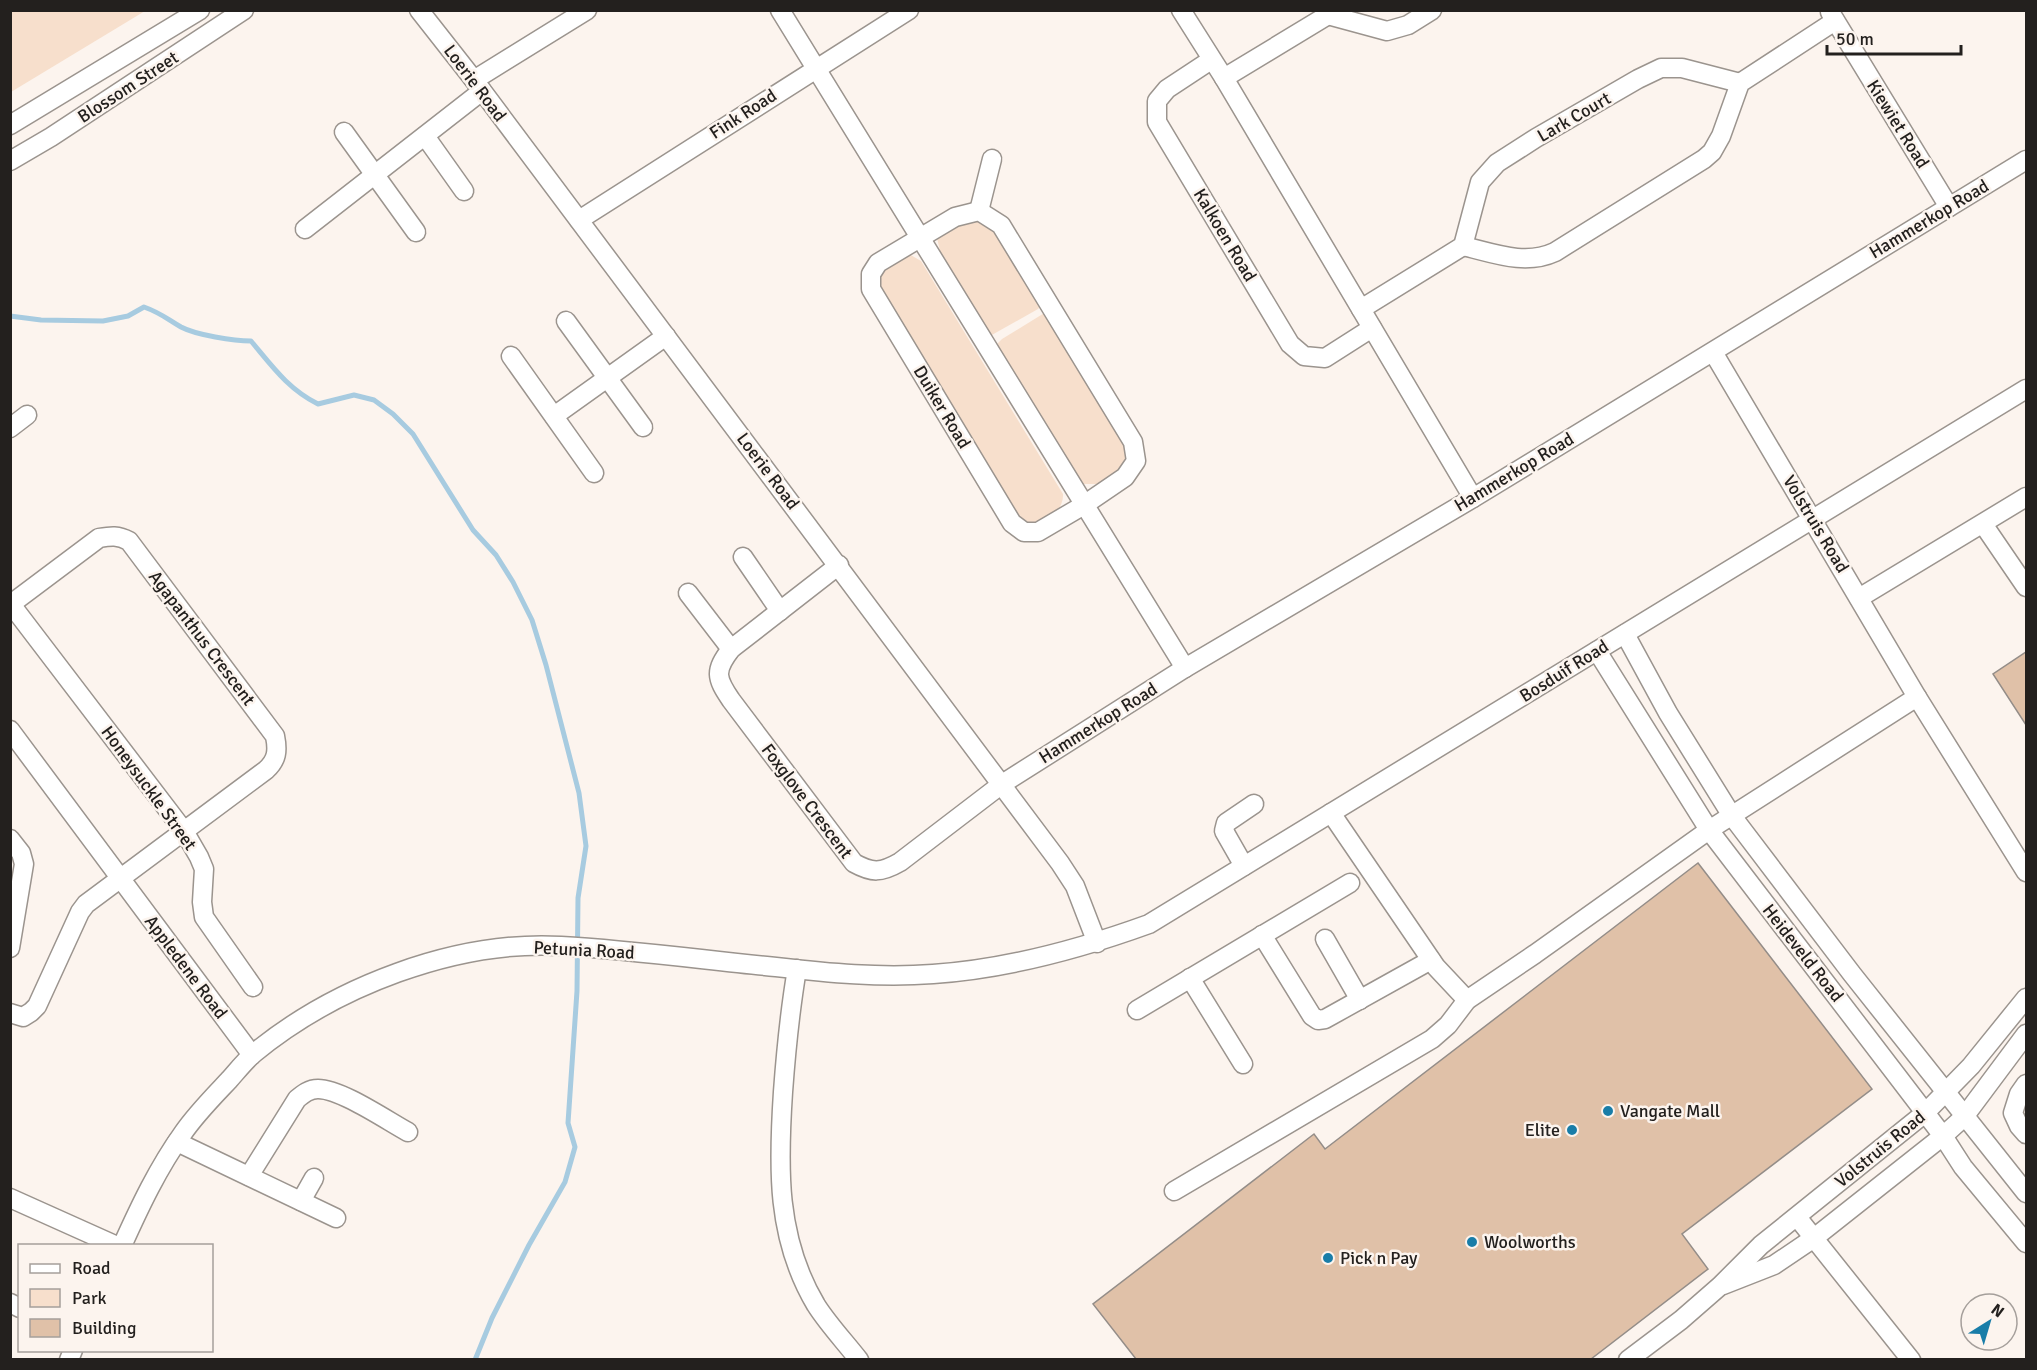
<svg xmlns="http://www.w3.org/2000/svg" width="2037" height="1370" font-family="Signika,sans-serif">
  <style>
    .green { fill: #f7dfcc }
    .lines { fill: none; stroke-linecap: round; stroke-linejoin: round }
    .stream { stroke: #a7cbe0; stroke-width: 5 }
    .building { fill: #e0c1a8; stroke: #948d88; stroke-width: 1.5 }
    .minor-casing { stroke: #9b948e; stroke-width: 21 }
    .minor { stroke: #fff; stroke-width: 18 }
    .poi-dot { fill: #197da8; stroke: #fcf4ee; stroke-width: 2 }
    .labels { text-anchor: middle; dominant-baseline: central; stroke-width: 5; stroke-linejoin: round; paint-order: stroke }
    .street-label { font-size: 18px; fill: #23201e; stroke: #fcf4ee }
    .poi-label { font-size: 18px; fill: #23201e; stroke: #fcf4ee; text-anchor: start }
  </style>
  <rect width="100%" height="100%" fill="#fcf4ee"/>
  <g class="green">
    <polygon points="11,10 145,10 145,11 11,92"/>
    <polygon points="966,218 988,220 1042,304 1038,309 990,336 940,251 937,238 945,230"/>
    <path d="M909,254l12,7 142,233c1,21 -25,31 -42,29l-144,-241 1,-10z"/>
    <polygon points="1046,312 1127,446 1128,457 1123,468 1098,484 1083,484 1075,476 996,345 1002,339"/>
  </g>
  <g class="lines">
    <path class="stream" d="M10,316l31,4 62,1 25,-5 16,-9c17,6 23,12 37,20 15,8 53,14 70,14 21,25 37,48 67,63l36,-9 20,5 19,14 20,20 60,96 23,25 17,27 19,38 14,45 33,128 7,53 -8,52 -1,93 -9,132 7,24 -10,35 -36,63 -37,73 -17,42"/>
  </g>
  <g class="building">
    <polygon points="2026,652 2026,725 1993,674"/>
    <polygon points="1698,863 1872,1089 1682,1234 1708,1269 1591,1359 1136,1359 1093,1304 1314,1134 1325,1149"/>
  </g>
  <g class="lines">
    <defs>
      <g id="minor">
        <polyline points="419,10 474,80 1060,863 1075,886 1097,943"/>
        <polyline points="780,10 1185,668"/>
        <polyline points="1181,10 1224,78 1473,498"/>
        <polyline points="1830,12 1949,207"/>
        <polyline points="1328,15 1387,31 1408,25 1432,10"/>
        <polyline points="1211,60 1167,89 1157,101 1157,122 1290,344 1304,356 1325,358 1372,328"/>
        <polyline points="1224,78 1328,15 1329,10"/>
        <polyline points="474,80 587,10"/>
        <polyline points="10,125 200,10"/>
        <polyline points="344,132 416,232"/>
        <polyline points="425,136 464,191"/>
        <polyline points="10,161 51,137 244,10"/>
        <polygon points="979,211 1001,225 1133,442 1136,461 1125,477 1084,505 1038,532 1024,532 1012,523 871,289 871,274 878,263 955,217"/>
        <polyline points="979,211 992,159"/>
        <polyline points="579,220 909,10"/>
        <polyline points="305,229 482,91"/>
        <path d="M1463,246c30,7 62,20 92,6l149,-93 8,-7 9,-16 19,-53 95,-62"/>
        <polyline points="1361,309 1463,246 1480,182 1497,163 1536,138 1638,79 1661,68 1682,68 1740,83"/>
        <polyline points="566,321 643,427"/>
        <polyline points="1713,352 1917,697 2026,872"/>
        <polyline points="511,356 594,473"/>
        <polyline points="554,416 666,336"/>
        <polyline points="10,428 27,415"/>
        <polyline points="1983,524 2026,587"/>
        <polyline points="743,557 780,611"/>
        <path d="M839,565l-108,84c-17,22 -15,29 0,51l123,163c18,10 27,10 46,-1l102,-78 183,-116 288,-170 553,-338"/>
        <polyline points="688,593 731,649"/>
        <polyline points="1859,598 2026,497"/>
        <polyline points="10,603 184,831 199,857 204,869 202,902 204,917 253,987"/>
        <polyline points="1625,634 1668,713 1732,816 1852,974 2026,1193"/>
        <polyline points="1597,651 1709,830 1943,1136 1963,1167 2026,1243"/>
        <polyline points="10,730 252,1055"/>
        <polyline points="1331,813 1436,967 1467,1000"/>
        <polyline points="10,839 21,853 24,864 10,948"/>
        <polyline points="1244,866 1224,831 1226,823 1254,804"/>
        <polyline points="1262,935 1312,1016 1318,1020 1325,1019 1431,960"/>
        <polyline points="1325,939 1360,1000"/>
        <path d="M797,969c-7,41 -11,82 -14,123 -5,75 -7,146 33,213 12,19 29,37 43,55"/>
        <polyline points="1190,978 1243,1064"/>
        <polyline points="1137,1010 1350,883"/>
        <path d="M10,1013l13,4 8,-5 6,-6 43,-94 6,-8 180,-134c11,-10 12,-19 9,-34l-146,-195c-11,-6 -18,-5 -30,-3l-88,66"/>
        <polyline points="2026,1084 2019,1094 2013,1113 2019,1126 2026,1134"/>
        <polyline points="177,1142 336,1218"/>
        <path d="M249,1176l48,-77c6,-5 12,-10 21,-10 23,0 68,31 90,43"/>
        <polyline points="1174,1191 1432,1039 1448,1025 1467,1000 1535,954 1709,830 1917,697"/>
        <polyline points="10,1198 117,1246"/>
        <polyline points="301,1201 314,1178"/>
        <polyline points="1797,1217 1911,1360"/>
        <path d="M122,1246c18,-40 36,-78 61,-113 13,-19 30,-36 46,-53 8,-9 15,-18 24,-26 81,-67 202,-114 308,-108 72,4 143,14 215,21 52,6 105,11 157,7 74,-5 147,-25 216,-50l877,-535"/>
        <polyline points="1723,1285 1774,1265 1814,1238 1943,1136 1964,1117 2026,1034"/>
        <polyline points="10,1303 20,1308"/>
        <polyline points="69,1360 73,1350"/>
        <polyline points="1628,1360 1681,1320 1720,1286 1761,1245 1925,1113 1971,1066 2026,998"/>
      </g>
    </defs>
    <use href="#minor" class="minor-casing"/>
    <use href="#minor" class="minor"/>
  </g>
  <g class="poi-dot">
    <circle cx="1608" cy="1111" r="6"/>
    <circle cx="1572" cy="1130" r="6"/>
    <circle cx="1472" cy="1242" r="6"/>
    <circle cx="1328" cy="1258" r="6"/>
  </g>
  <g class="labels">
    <g class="street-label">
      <text transform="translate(475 83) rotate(53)">Loerie Road</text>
      <text transform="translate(128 87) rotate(-33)">Blossom Street</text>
      <text transform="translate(743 114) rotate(-33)">Fink Road</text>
      <text transform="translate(1574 117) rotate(-30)">Lark Court</text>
      <text transform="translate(1898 124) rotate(58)">Kiewiet Road</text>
      <text transform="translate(1929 219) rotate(-31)">Hammerkop Road</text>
      <text transform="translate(1225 235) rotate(59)">Kalkoen Road</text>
      <text transform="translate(942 407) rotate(59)">Duiker Road</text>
      <text transform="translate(768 471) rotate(53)">Loerie Road</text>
      <text transform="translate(1514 472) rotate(-31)">Hammerkop Road</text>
      <text transform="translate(1816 524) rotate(59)">Volstruis Road</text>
      <text transform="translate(202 638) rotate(53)">Agapanthus Crescent</text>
      <text transform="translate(1564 671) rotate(-32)">Bosduif Road</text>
      <text transform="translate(1098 723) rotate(-32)">Hammerkop Road</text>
      <text transform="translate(149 788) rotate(54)">Honeysuckle Street</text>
      <text transform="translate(807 801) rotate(53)">Foxglove Crescent</text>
      <text transform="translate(584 950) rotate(3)">Petunia Road</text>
      <text transform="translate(1803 953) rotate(52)">Heideveld Road</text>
      <text transform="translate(186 967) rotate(53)">Appledene Road</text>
      <text transform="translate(1880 1149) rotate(-39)">Volstruis Road</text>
    </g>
    <g class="poi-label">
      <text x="1620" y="1111">Vangate Mall</text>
      <text x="1560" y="1130" text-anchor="end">Elite</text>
      <text x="1484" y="1242">Woolworths</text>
      <text x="1340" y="1258">Pick n Pay</text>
    </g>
  </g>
  <rect width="2037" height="1370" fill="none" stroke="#23201e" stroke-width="24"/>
  <rect x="18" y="1244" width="195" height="108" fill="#fcf4ee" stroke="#a59f9b" stroke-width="1.5"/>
  <rect x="30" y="1264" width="30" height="9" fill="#ffffff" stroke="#a59f9b" stroke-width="1.5"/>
  <text x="72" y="1274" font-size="18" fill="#23201e">Road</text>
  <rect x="30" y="1289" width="30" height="18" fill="#f7dfcc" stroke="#a59f9b" stroke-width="1.5"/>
  <text x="72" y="1304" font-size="18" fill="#23201e">Park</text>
  <rect x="30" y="1319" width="30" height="18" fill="#e0c1a8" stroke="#a59f9b" stroke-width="1.5"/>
  <text x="72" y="1334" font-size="18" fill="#23201e">Building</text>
  <g transform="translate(1989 1322) rotate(37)"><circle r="28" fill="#fcf4ee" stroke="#a59f9b" stroke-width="1.5"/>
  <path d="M0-4.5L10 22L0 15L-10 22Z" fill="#197da8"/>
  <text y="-9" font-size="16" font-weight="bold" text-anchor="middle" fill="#23201e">N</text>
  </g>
  <path d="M1827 45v9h134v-9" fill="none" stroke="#23201e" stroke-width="3"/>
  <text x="1836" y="45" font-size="18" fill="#23201e" stroke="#fcf4ee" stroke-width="4.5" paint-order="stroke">50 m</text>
</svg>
